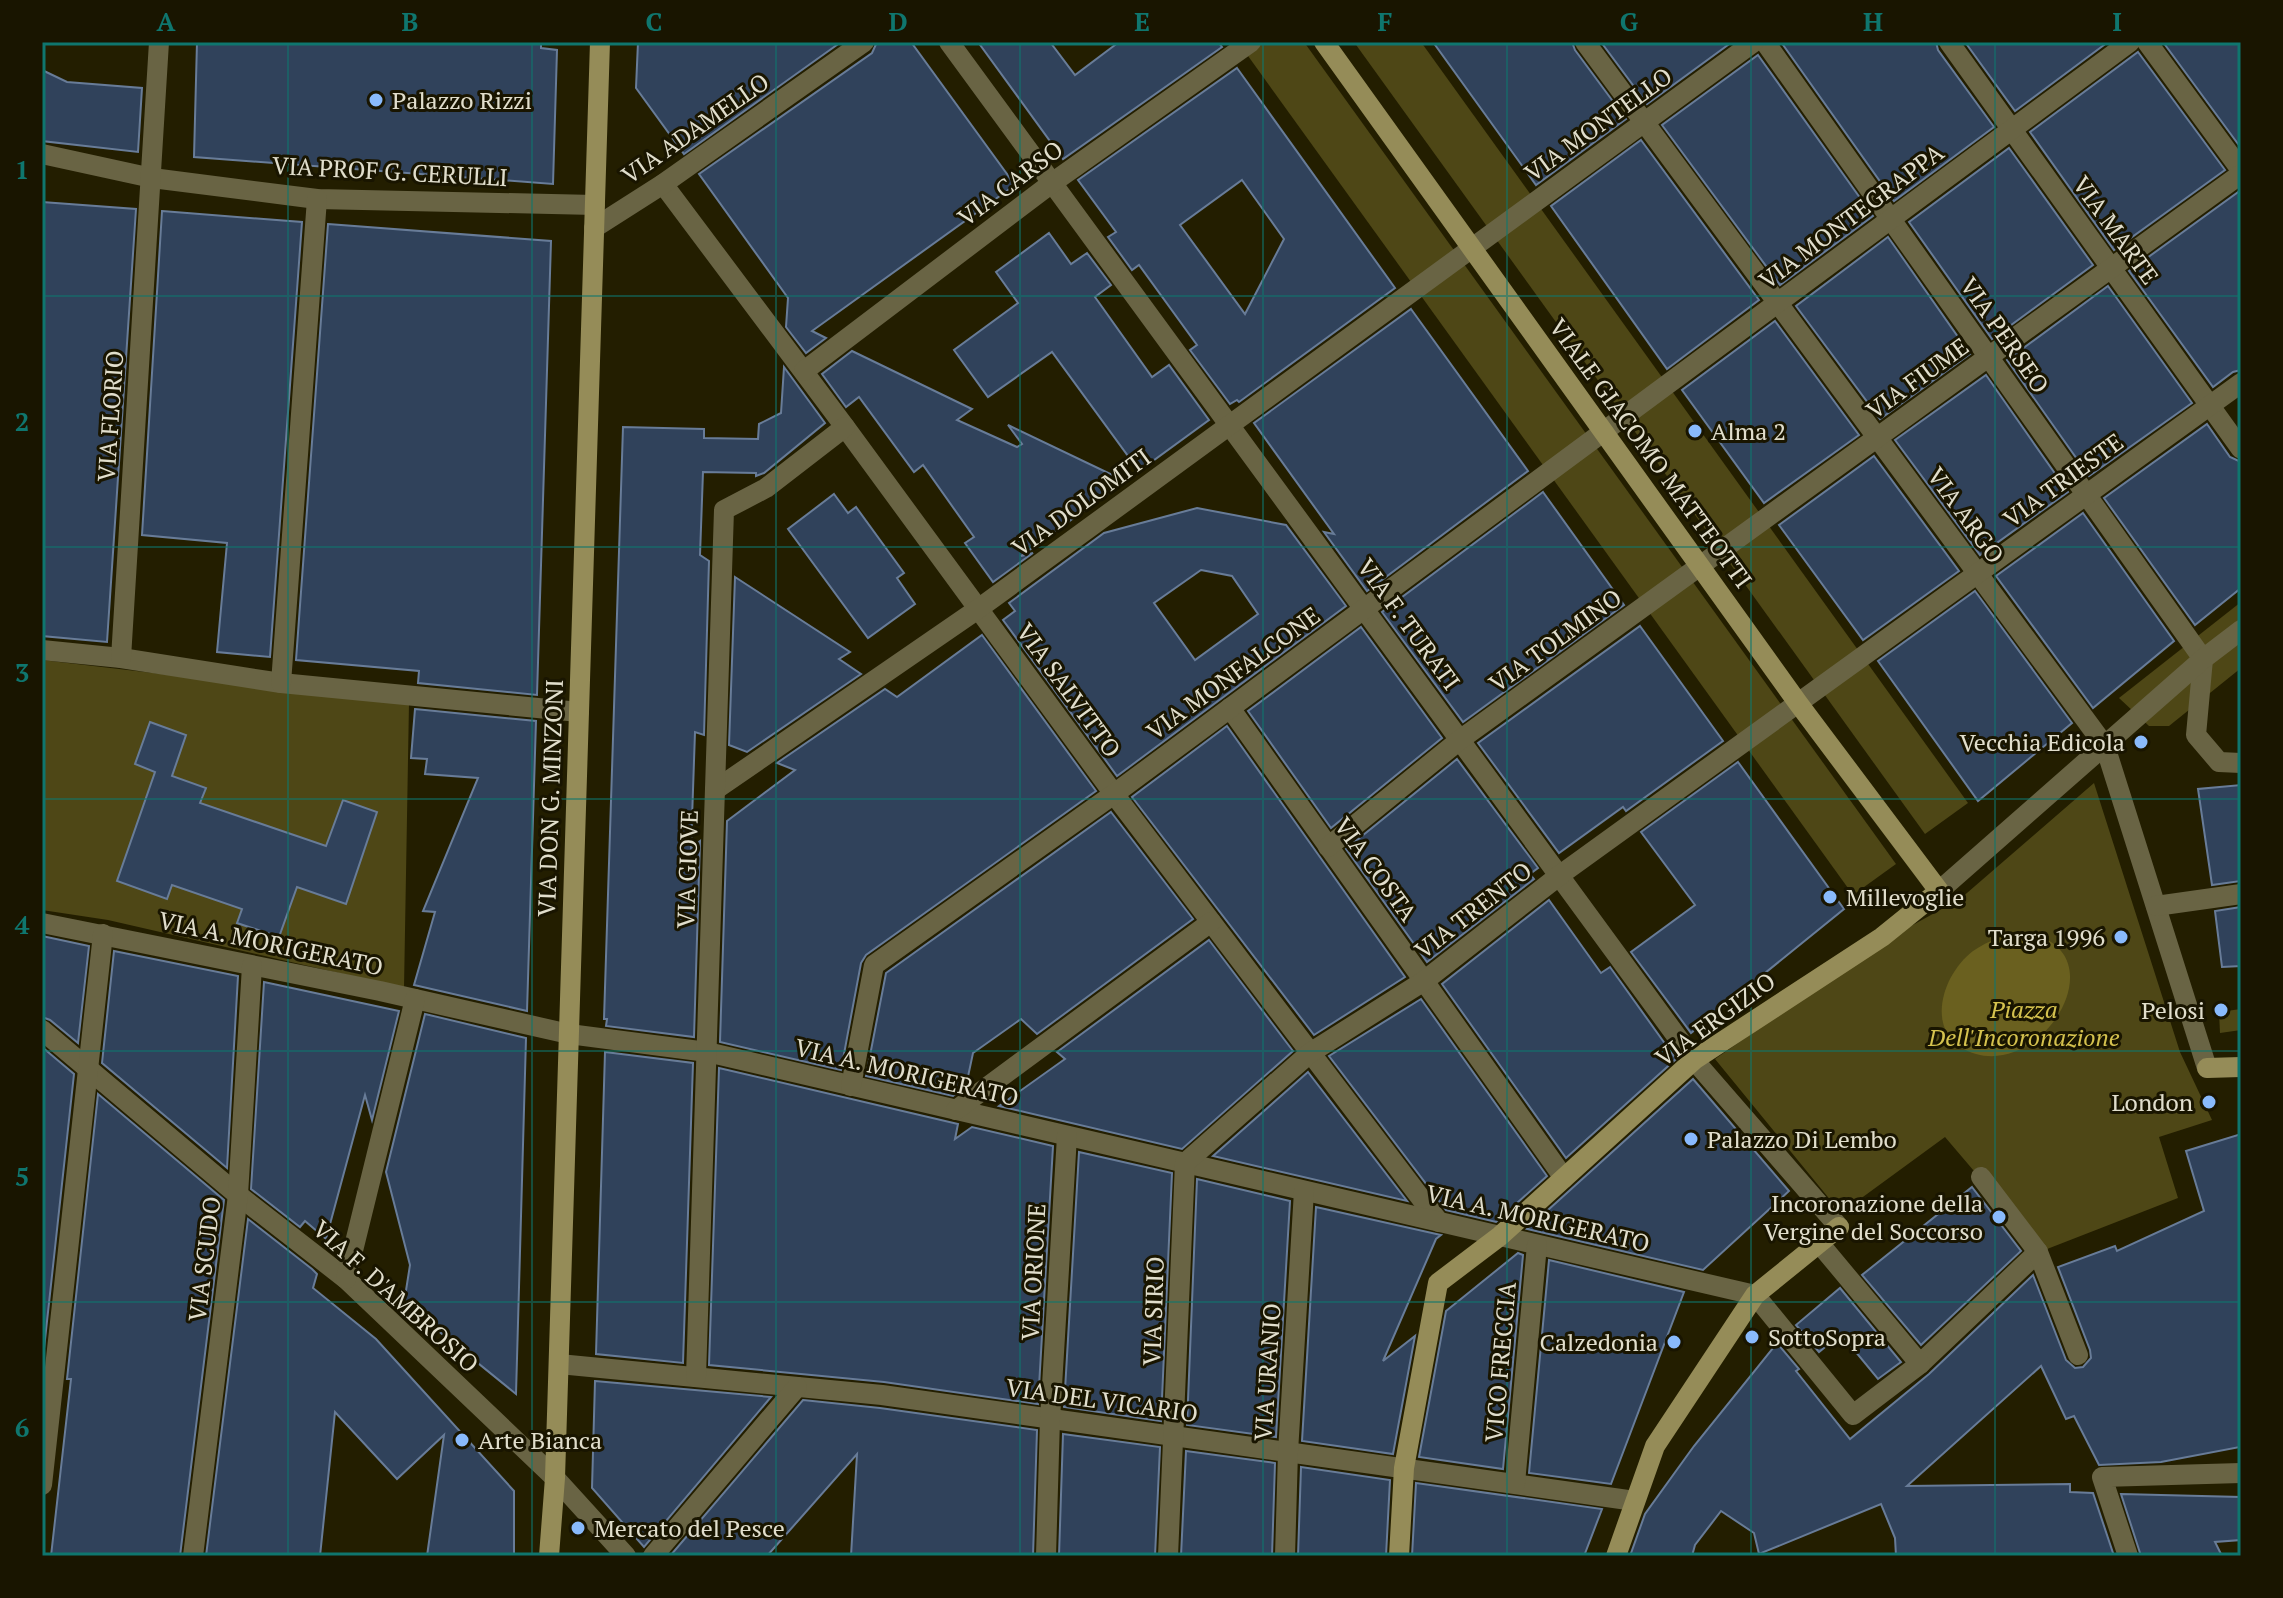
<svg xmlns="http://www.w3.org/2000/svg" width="2283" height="1598" font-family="'PT Serif',serif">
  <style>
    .green { fill: #4e4716 }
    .water { fill: #6a601f }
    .building { fill: #30425b; stroke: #687c98; stroke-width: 2; fill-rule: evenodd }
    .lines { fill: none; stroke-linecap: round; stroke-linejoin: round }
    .street { stroke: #696444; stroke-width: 20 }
    .secondary { stroke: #958c58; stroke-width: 20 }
    .grid { fill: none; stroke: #0f766e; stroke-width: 2; stroke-opacity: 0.55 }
    .poi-dot { fill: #89bafc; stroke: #191500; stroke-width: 3 }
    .labels { text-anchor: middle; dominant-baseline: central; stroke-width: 6; stroke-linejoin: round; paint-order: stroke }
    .poi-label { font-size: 24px; fill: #e1decc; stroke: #191500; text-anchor: start }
    .street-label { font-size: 24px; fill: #e1decc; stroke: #191500 }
    .park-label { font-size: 24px; font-style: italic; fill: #d5c24e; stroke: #191500 }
    .neatline { fill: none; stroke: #0f766e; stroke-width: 3 }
    .grid-label { font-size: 26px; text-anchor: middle; font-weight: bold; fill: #0f766e }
  </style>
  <rect width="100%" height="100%" fill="#231e00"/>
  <g class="green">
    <polygon points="1238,42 1304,42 1896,864 1853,895"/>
    <polygon points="1354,42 1421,42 1968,803 1925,834"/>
    <polygon points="2241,602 2241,668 2169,726 2149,726 2119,698"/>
    <polygon points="42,660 409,703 404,988 108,920 42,910"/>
    <polygon points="2094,783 2180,1052 2212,1120 2159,1137 2178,1198 2042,1251 1945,1137 1841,1213 1715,1059 1891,937 1960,899"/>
    <polygon points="2241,1009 2241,1030 2220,1033 2219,1012"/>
  </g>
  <path class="water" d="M2024,932c96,17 23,142 -48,122 -53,-15 -37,-77 -3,-103 16,-11 32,-16 51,-19z"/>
  <g class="building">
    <polygon points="197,42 541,42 541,48 557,50 553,184 194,157"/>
    <polygon points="638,42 841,42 684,154 636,88"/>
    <polygon points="877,42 911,42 1015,185 812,331 826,338 806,353 786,327 788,298 699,174 872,53"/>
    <polygon points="978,42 1050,42 1075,75 1119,42 1218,42 1222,47 1063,159"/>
    <polygon points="1433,42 1572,42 1575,50 1626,119 1536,185"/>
    <polygon points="1601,42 1732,42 1647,104"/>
    <polygon points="1781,42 1936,42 1938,50 1994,127 1894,201"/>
    <polygon points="1965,42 2108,42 2015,111"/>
    <polygon points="2163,42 2241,42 2241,148"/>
    <polygon points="2138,52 2225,170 2114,250 2030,132"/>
    <polygon points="1758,55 1873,216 1780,285 1662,125"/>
    <path d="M1237,68l158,220 -156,114 -2,-2 -7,4 -40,-54 7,-5 -58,-80 -7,5 -24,-33 8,-5 -38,-52zM1242,180l42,59 -39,75 -65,-89z"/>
    <polygon points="42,70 67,82 142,88 138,152 42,141"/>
    <polygon points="1641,140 1759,300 1667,369 1551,206"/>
    <polygon points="2009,148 2093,265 1992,339 1909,222"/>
    <polygon points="2241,190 2241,370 2233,372 2213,387 2129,271"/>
    <polygon points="42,202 136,209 107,642 42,636"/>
    <polygon points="162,211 302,222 270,657 217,652 227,543 142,535"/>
    <polygon points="328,224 551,241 537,695 418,683 419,671 296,660"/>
    <polygon points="1049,233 1071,264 1087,253 1111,285 1095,297 1152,377 1169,365 1209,420 1139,471 1052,352 988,397 954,350 1018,303 996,272"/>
    <polygon points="1888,237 1970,354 1880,419 1796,306"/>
    <polygon points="2108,286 2192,403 2089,476 2007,360"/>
    <polygon points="1411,309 1528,471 1367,591 1324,532 1334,534 1254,423"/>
    <polygon points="1775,321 1859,435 1764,503 1682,390"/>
    <polygon points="852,351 972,409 957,420 1017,447 1022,444 1008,425 1125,481 1021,556 1033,553 993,582 965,543 974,537 923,465 914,472 859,397 846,407 822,374"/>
    <polygon points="784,367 825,423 764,473 756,476 756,473 703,472 700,555 709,561 704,735 695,732 691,848 700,841 694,1037 606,1026 607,1019 604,1019 623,427 704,429 704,438 758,439 759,424 781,413"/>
    <polygon points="1986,375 2068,492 1980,555 1895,440"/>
    <polygon points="2207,424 2230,457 2241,462 2241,588 2195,625 2104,498"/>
    <polygon points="1874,456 1959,571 1863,640 1779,525"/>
    <polygon points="1543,492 1624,605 1463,722 1382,612"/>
    <polygon points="834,494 848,513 856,507 904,573 897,578 915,604 868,638 788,529"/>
    <path d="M1197,508l89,17 60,81 -229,170 -114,-156 12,-9 -6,-8 95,-70zM1201,570l31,6 26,38 -63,46 -41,-57z"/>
    <polygon points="2083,513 2174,641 2093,708 1996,576"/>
    <polygon points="735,577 850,652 839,659 861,674 747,752 729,745"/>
    <polygon points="1975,591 2072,723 1978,801 1878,661"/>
    <polygon points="1640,626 1723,741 1626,811 1623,807 1559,853 1478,743"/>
    <polygon points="1361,627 1442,738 1331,828 1248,711"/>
    <polygon points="982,635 1096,791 866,955 861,963 841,1070 720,1042 727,821 795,770 777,763 885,689 897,697"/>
    <polygon points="415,709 536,721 527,1011 414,985 435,912 423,911 478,778 425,774 427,759 411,758"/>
    <polygon points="150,722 186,735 172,776 206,788 200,803 326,846 343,800 377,812 346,904 297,887 279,937 237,923 242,909 172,885 167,899 117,881 155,772 135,764"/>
    <polygon points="1227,726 1405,977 1314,1035 1132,797"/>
    <polygon points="1457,759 1538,868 1530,874 1534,879 1427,962 1346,849"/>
    <polygon points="1738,762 1844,909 1691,1033 1631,952 1695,905 1641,832"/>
    <polygon points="2241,785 2241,881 2212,885 2198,789"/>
    <polygon points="1111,812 1193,919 1037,1034 1021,1019 973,1053 966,1086 953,1096 866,1076 886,973"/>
    <polygon points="1549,900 1601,973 1610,967 1676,1059 1566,1158 1442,984"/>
    <polygon points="2241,907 2241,966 2222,967 2215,911"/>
    <polygon points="42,936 89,946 78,1043 50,1020 42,1017"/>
    <polygon points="1209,940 1293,1051 1182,1149 999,1106 1065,1059 1057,1052"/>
    <polygon points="114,951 238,976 227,1168 102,1063"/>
    <polygon points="264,982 399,1011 372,1120 365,1095 326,1239 305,1221 300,1227 251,1189"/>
    <polygon points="1421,999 1547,1176 1496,1222 1446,1210 1329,1056"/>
    <polygon points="425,1014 526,1038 516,1394 404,1303 410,1265 386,1172"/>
    <polygon points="42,1047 74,1074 42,1367"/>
    <polygon points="605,1052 693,1063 683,1363 596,1354"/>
    <polygon points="719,1068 958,1124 955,1139 972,1127 1053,1146 1038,1404 884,1382 709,1365"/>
    <polygon points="1308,1072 1407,1201 1213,1156"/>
    <polygon points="1693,1079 1789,1191 1703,1270 1527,1229"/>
    <polygon points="98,1094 224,1200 180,1556 51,1556 71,1379 67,1379"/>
    <polygon points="2241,1134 2240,1447 2161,1462 2099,1465 2074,1416 2066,1419 2041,1366 1907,1486 2070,1484 2070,1492 2093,1493 2114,1556 1896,1556 1895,1538 1881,1504 1759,1554 1754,1533 1721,1511 1695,1545 1692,1556 1630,1556 1645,1514 1694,1446 1777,1343 1799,1369 1796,1371 1850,1439 1929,1374 2033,1275 2066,1360 2075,1368 2083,1367 2091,1358 2090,1350 2058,1267 2115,1246 2117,1251 2204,1211 2186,1151"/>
    <polygon points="1079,1152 1172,1173 1161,1421 1064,1407"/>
    <polygon points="1197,1179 1290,1201 1276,1437 1187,1425"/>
    <polygon points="1972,1187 2021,1251 1921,1345 1862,1275"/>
    <polygon points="1316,1207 1441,1235 1436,1239 1383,1361 1415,1336 1393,1454 1302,1441"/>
    <polygon points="248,1219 312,1269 317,1274 313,1288 376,1339 514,1491 514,1556 427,1556 444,1435 397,1479 335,1412 320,1556 206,1556"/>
    <polygon points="1518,1253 1523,1255 1503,1469 1419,1457 1446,1311"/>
    <polygon points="1549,1260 1684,1292 1611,1484 1529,1473"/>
    <polygon points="1840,1288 1901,1362 1878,1379 1841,1334 1819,1352 1796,1325"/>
    <polygon points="595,1381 771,1397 644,1547 592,1488"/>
    <polygon points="803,1400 880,1408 1037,1430 1033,1556 851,1556 857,1454 767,1556 670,1556"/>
    <polygon points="1063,1434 1160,1447 1155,1556 1059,1556"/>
    <polygon points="1186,1451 1275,1463 1272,1556 1181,1556"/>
    <polygon points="1301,1467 1390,1480 1386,1556 1298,1556"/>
    <polygon points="1416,1483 1602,1509 1584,1556 1412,1556"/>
    <polygon points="2121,1494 2241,1497 2241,1540 2215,1542 2222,1556 2141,1556"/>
  </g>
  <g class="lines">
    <g class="street">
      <polyline points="949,42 1694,1060 1839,1227"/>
      <polyline points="1585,42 2105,746 2207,1068"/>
      <polyline points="1765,42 2203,659 2196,735 2219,762 2241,763"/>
      <polyline points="1949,42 2241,449"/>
      <polyline points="2147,42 2241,170"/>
      <polyline points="42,154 152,178 317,199 595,205"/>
      <polyline points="663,184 845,427 1114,794 1439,1222"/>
      <polyline points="594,228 663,184 864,42"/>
      <polyline points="804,371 1052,183 1251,42"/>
      <polyline points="42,650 121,658 281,683 579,712"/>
      <polyline points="121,658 159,42"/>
      <polyline points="281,683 317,199"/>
      <polyline points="1230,708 1564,1178"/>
      <polyline points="715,790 978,609 1754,42"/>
      <polyline points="1328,847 1461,739 2241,174"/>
      <polyline points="1939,891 2203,659 2241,630"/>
      <polyline points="2156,906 2241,894"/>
      <polyline points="42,923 380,991 569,1034 707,1052 1755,1295 1853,1415 1920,1364 2038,1252"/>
      <polyline points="42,1030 238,1195 346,1279 555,1478 626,1556"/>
      <polyline points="851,1086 874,965 1114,794 2130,42"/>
      <polyline points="956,1110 1211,922"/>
      <polyline points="1981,1177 2038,1252 2078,1355"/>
      <polyline points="1819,1243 1920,1364"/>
      <polyline points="346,1279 415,999"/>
      <polyline points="559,1364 882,1395 1635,1501"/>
      <polyline points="696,1377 724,510 766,488 845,427"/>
      <polyline points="1515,1483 1537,1245"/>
      <polyline points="42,1485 103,934"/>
      <polyline points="193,1556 238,1195 252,966"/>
      <polyline points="653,1556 797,1387"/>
      <polyline points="1046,1556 1050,1419 1067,1136"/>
      <polyline points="1168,1556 1185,1163 1310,1053 1424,981 1560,875 2241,383"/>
      <polyline points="1285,1556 1288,1452 1304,1191"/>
      <polyline points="2128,1556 2102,1477 2241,1473"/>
    </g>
    <g class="secondary">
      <polyline points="1324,42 1798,703 1939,891 1882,937 1694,1060 1500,1236 1438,1283 1404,1468 1399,1556"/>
      <polyline points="2207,1068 2241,1067"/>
      <polyline points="549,1556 555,1478 600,42"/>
      <polyline points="1616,1556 1655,1446 1755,1295 1839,1227"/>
    </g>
  </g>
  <path class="grid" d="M288,42v1514M532,42v1514M776,42v1514M1020,42v1514M1263,42v1514M1507,42v1514M1751,42v1514M1995,42v1514M42,296h2199M42,547h2199M42,799h2199M42,1051h2199M42,1302h2199"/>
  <g class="poi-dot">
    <circle cx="376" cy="100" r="8"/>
    <circle cx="1695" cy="431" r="8"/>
    <circle cx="2141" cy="742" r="8"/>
    <circle cx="1830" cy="897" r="8"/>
    <circle cx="2121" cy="937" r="8"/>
    <circle cx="2221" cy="1010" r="8"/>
    <circle cx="2209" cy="1102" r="8"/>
    <circle cx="1691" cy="1139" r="8"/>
    <circle cx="1999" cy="1217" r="8"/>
    <circle cx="1752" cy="1337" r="8"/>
    <circle cx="1674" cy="1342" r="8"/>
    <circle cx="462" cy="1440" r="8"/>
    <circle cx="578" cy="1528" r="8"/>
  </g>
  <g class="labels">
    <g class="poi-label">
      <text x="392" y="100">Palazzo Rizzi</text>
      <text x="1711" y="431">Alma 2</text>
      <text x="2125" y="742" text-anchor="end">Vecchia Edicola</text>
      <text x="1846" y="897">Millevoglie</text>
      <text x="2105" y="937" text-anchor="end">Targa 1996</text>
      <text x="2205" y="1010" text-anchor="end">Pelosi</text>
      <text x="2193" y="1102" text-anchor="end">London</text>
      <text x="1707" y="1139">Palazzo Di Lembo</text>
      <text x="1983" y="1203" text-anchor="end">Incoronazione della<tspan x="1983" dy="28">Vergine del Soccorso</tspan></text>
      <text x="1768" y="1337">SottoSopra</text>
      <text x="1658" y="1342" text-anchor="end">Calzedonia</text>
      <text x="478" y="1440">Arte Bianca</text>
      <text x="594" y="1528">Mercato del Pesce</text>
    </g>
    <g class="street-label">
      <text transform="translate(1598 124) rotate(-36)">VIA MONTELLO</text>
      <text transform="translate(695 128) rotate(-35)">VIA ADAMELLO</text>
      <text transform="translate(390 171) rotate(3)">VIA PROF G. CERULLI</text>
      <text transform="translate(1010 183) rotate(-37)">VIA CARSO</text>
      <text transform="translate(1851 216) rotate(-37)">VIA MONTEGRAPPA</text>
      <text transform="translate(2116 230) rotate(54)">VIA MARTE</text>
      <text transform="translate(2005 335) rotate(55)">VIA PERSEO</text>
      <text transform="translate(1917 378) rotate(-36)">VIA FIUME</text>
      <text transform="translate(110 416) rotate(-86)">VIA FLORIO</text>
      <text transform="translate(1651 453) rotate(54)">VIALE GIACOMO MATTEOTTI</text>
      <text transform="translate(2063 480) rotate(-36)">VIA TRIESTE</text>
      <text transform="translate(1081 502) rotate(-36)">VIA DOLOMITI</text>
      <text transform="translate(1966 515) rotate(54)">VIA ARGO</text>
      <text transform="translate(1409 624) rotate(54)">VIA F. TURATI</text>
      <text transform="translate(1555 640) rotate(-36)">VIA TOLMINO</text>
      <text transform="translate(1233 673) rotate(-36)">VIA MONFALCONE</text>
      <text transform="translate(1069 690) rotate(54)">VIA SALVITTO</text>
      <text transform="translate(550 798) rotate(-88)">VIA DON G. MINZONI</text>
      <text transform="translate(687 869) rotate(-88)">VIA GIOVE</text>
      <text transform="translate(1376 869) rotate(54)">VIA COSTA</text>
      <text transform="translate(1473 910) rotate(-38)">VIA TRENTO</text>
      <text transform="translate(271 943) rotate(12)">VIA A. MORIGERATO</text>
      <text transform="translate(1715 1019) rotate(-36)">VIA ERGIZIO</text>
      <text transform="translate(907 1072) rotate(13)">VIA A. MORIGERATO</text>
      <text transform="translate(1538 1218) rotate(13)">VIA A. MORIGERATO</text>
      <text transform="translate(204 1259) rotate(-83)">VIA SCUDO</text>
      <text transform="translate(1033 1272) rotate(-87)">VIA ORIONE</text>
      <text transform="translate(396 1296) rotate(42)">VIA F. D'AMBROSIO</text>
      <text transform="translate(1153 1311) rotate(-88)">VIA SIRIO</text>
      <text transform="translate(1500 1362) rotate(-85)">VICO FRECCIA</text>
      <text transform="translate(1267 1372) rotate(-86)">VIA URANIO</text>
      <text transform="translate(1102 1400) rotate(8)">VIA DEL VICARIO</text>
    </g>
    <g class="park-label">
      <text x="2024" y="1009">Piazza<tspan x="2024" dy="28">Dell'Incoronazione</tspan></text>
    </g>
  </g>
  <rect width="2283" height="1598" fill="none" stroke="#191500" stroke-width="88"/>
  <rect x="44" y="44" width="2195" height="1510" class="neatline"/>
  <g class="grid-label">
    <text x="166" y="31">A</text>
    <text x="410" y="31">B</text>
    <text x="654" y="31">C</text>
    <text x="898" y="31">D</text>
    <text x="1142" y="31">E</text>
    <text x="1385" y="31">F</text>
    <text x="1629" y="31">G</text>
    <text x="1873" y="31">H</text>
    <text x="2117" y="31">I</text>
    <text x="22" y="179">1</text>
    <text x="22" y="431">2</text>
    <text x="22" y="682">3</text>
    <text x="22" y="934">4</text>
    <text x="22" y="1186">5</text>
    <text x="22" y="1437">6</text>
  </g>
</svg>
